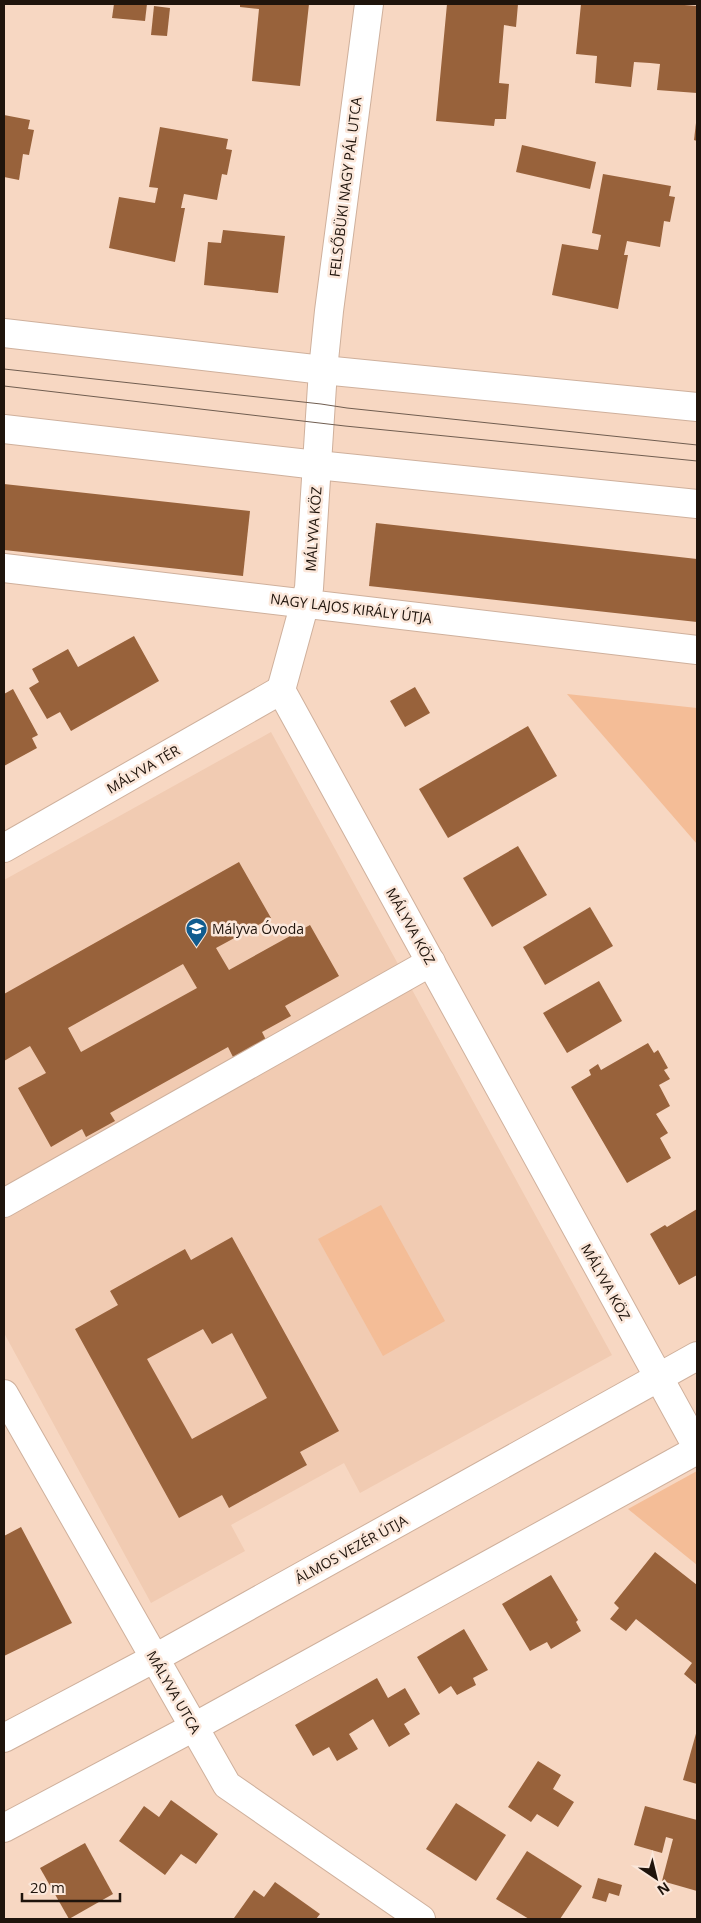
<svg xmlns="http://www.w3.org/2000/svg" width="701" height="1923" font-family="'Open Sans',sans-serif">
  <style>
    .built { fill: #f1cbb2 }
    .green { fill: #f4bd97 }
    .building { fill: #98623b; fill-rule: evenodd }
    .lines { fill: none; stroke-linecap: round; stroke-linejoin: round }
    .minor-casing { stroke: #cfb09c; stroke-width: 30 }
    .major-casing { stroke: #cfb09c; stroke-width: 30 }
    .minor { stroke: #fff; stroke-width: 28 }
    .major { stroke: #fff; stroke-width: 28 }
    .tram { stroke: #705d50; stroke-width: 1 }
    .labels { text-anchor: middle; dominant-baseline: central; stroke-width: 5; stroke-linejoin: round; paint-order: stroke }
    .street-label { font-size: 14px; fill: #1f140c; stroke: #fbe7da }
    .poi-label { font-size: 14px; fill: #1f140c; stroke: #fbe7da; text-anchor: start }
  </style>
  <rect width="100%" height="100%" fill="#f7d7c2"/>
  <polygon class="built" points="271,732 612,1355 360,1493 344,1463 231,1525 245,1551 151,1603 4,1333 4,880"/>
  <g class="green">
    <polygon points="567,694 697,708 697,844"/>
    <polygon points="381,1205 445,1321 383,1356 318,1239"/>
    <polygon points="697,1471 697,1565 628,1509"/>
  </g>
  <g class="building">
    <polygon points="114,4 147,4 145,21 112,18"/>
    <polygon points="240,4 309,4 300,86 252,81 259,9 240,7"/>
    <polygon points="447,4 518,4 516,27 504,25 499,83 509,84 506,119 495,119 494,126 436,121"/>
    <polygon points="581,4 672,4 697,6 697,93 657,90 660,64 650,63 634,62 631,87 595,83 597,56 576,54"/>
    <polygon points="154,6 170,8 167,36 151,35"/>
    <polygon points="4,115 30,120 28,129 34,130 29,155 23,154 19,180 4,177"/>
    <polygon points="696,123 697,123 697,141 694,140"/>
    <polygon points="160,127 228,139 226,149 232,150 227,175 222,174 217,200 184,194 181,208 185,208 175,262 109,248 119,197 155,203 158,188 149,187"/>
    <polygon points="522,145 596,162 590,189 516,172"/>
    <polygon points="603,174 671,186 669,196 675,197 670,222 664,221 660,247 627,241 624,255 628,255 618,309 552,295 562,244 598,250 601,235 592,233"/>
    <polygon points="223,230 285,236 278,293 204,285 208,242 221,243"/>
    <polygon points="4,484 250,511 243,576 4,550"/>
    <polygon points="376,523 697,559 697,622 369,586"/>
    <polygon points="134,636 159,681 71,731 60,712 47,719 29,688 39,682 32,669 68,649 78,667"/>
    <polygon points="415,687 430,713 405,727 390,701"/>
    <polygon points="13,689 38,735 32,738 37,748 4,766 4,694"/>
    <polygon points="528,726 557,776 448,838 419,789"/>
    <polygon points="518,846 547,895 492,927 463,878"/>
    <path d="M239,862l32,56 -55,30 13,22 81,-45 29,51 -54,30 6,10 -29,16 4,8 -33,17 -5,-10 -118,66 5,8 -29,16 -4,-8 -31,18 -33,-59 28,-15 -16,-27 -26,15v-67zM183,964l14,24 -116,64 -13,-24z"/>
    <polygon points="590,907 613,946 545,985 523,947"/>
    <polygon points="599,981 622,1021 567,1053 543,1013"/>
    <polygon points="648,1043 654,1053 658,1050 668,1068 664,1070 670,1079 659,1085 670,1106 656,1114 668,1133 660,1138 671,1158 627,1183 571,1087 591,1075 589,1070 598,1064 601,1070"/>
    <polygon points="697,1209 697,1275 679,1285 650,1234 665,1225 667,1227"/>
    <path d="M232,1237l107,194 -39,21 7,13 -78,43 -7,-13 -43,23 -104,-189 43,-24 -8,-14 75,-42 6,11zM203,1329l9,15 20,-11 35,65 -75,41 -45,-80z"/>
    <polygon points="21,1527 72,1623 4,1656 4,1536"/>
    <polygon points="655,1552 697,1585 697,1685 684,1674 692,1663 636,1619 626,1631 610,1619 619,1608 614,1603"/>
    <polygon points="551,1575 578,1620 576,1622 581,1631 551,1649 547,1642 530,1651 502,1604"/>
    <polygon points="464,1629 488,1670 473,1678 476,1685 457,1695 451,1686 439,1694 417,1657"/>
    <polygon points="377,1678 388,1698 405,1688 420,1714 404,1724 410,1734 389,1747 373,1719 349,1734 358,1749 337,1761 329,1747 313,1756 295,1725"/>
    <polygon points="697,1730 697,1784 683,1780"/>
    <polygon points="538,1761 561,1775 553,1789 574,1802 558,1827 537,1814 531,1822 508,1807"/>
    <polygon points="171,1800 218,1834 196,1864 181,1854 165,1875 119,1841 144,1806 159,1817"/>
    <polygon points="456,1803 506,1835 476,1881 426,1849"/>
    <polygon points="645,1806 697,1820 697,1891 662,1881 673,1839 666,1837 662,1853 634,1845"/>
    <polygon points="85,1843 113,1894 69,1919 40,1868"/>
    <polygon points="527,1851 582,1886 560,1919 529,1919 496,1899"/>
    <polygon points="598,1878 622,1885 619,1896 609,1893 606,1902 592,1898"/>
    <polygon points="275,1882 320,1914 316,1919 234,1918 254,1890 264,1897"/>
  </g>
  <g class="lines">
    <defs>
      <g id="minor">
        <polyline points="369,4 329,311 323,370 309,588 281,690 697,1447"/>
        <polyline points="4,429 317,465 697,504"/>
        <polyline points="4,568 697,650"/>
        <polyline points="4,848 281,690"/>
        <polyline points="4,1203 431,962"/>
        <polyline points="4,1394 227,1785 421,1919"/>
        <polyline points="4,1738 155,1658 697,1356"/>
        <polyline points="4,1828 194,1727 697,1450"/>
      </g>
      <polyline id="major" points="4,333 323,370 697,407"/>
    </defs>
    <use href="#minor" class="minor-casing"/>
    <use href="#major" class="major-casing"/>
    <use href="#minor" class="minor"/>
    <use href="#major" class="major"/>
    <g class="tram">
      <polyline points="4,369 321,404 347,408 697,445"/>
      <polyline points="4,386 345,426 697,461"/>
    </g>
  </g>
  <defs>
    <symbol id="school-pin" viewBox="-11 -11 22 30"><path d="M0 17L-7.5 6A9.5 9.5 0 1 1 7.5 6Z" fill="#105c8f" stroke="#fbe7da"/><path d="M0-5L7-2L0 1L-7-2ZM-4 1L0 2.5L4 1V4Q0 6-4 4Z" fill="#fff"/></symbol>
  </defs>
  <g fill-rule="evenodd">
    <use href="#school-pin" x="184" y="916" width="25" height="34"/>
  </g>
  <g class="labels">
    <g class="street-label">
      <text transform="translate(345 187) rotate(-83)">FELSŐBÜKI NAGY PÁL UTCA</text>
      <text transform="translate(313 529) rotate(-86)">MÁLYVA KÖZ</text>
      <text transform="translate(351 608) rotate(7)">NAGY LAJOS KIRÁLY ÚTJA</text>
      <text transform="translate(143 769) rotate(-30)">MÁLYVA TÉR</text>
      <text transform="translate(411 926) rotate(61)">MÁLYVA KÖZ</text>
      <text transform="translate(606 1282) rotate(61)">MÁLYVA KÖZ</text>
      <text transform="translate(351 1549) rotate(-29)">ÁLMOS VEZÉR ÚTJA</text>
      <text transform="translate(174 1692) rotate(60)">MÁLYVA UTCA</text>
    </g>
    <g class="poi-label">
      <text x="212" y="928">Mályva Óvoda</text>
    </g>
  </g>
  <rect width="701" height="1923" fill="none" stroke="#1f140c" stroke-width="10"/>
  <g transform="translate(656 1878) rotate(145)" stroke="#fbe7da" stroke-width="4" paint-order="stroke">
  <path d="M0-4L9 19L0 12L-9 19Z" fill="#1f140c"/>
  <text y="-8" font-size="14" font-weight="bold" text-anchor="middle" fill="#1f140c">N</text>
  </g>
  <path d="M22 1893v8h98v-8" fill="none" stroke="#1f140c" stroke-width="2.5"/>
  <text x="30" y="1893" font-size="15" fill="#1f140c" stroke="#fbe7da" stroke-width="4" paint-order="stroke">20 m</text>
</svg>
